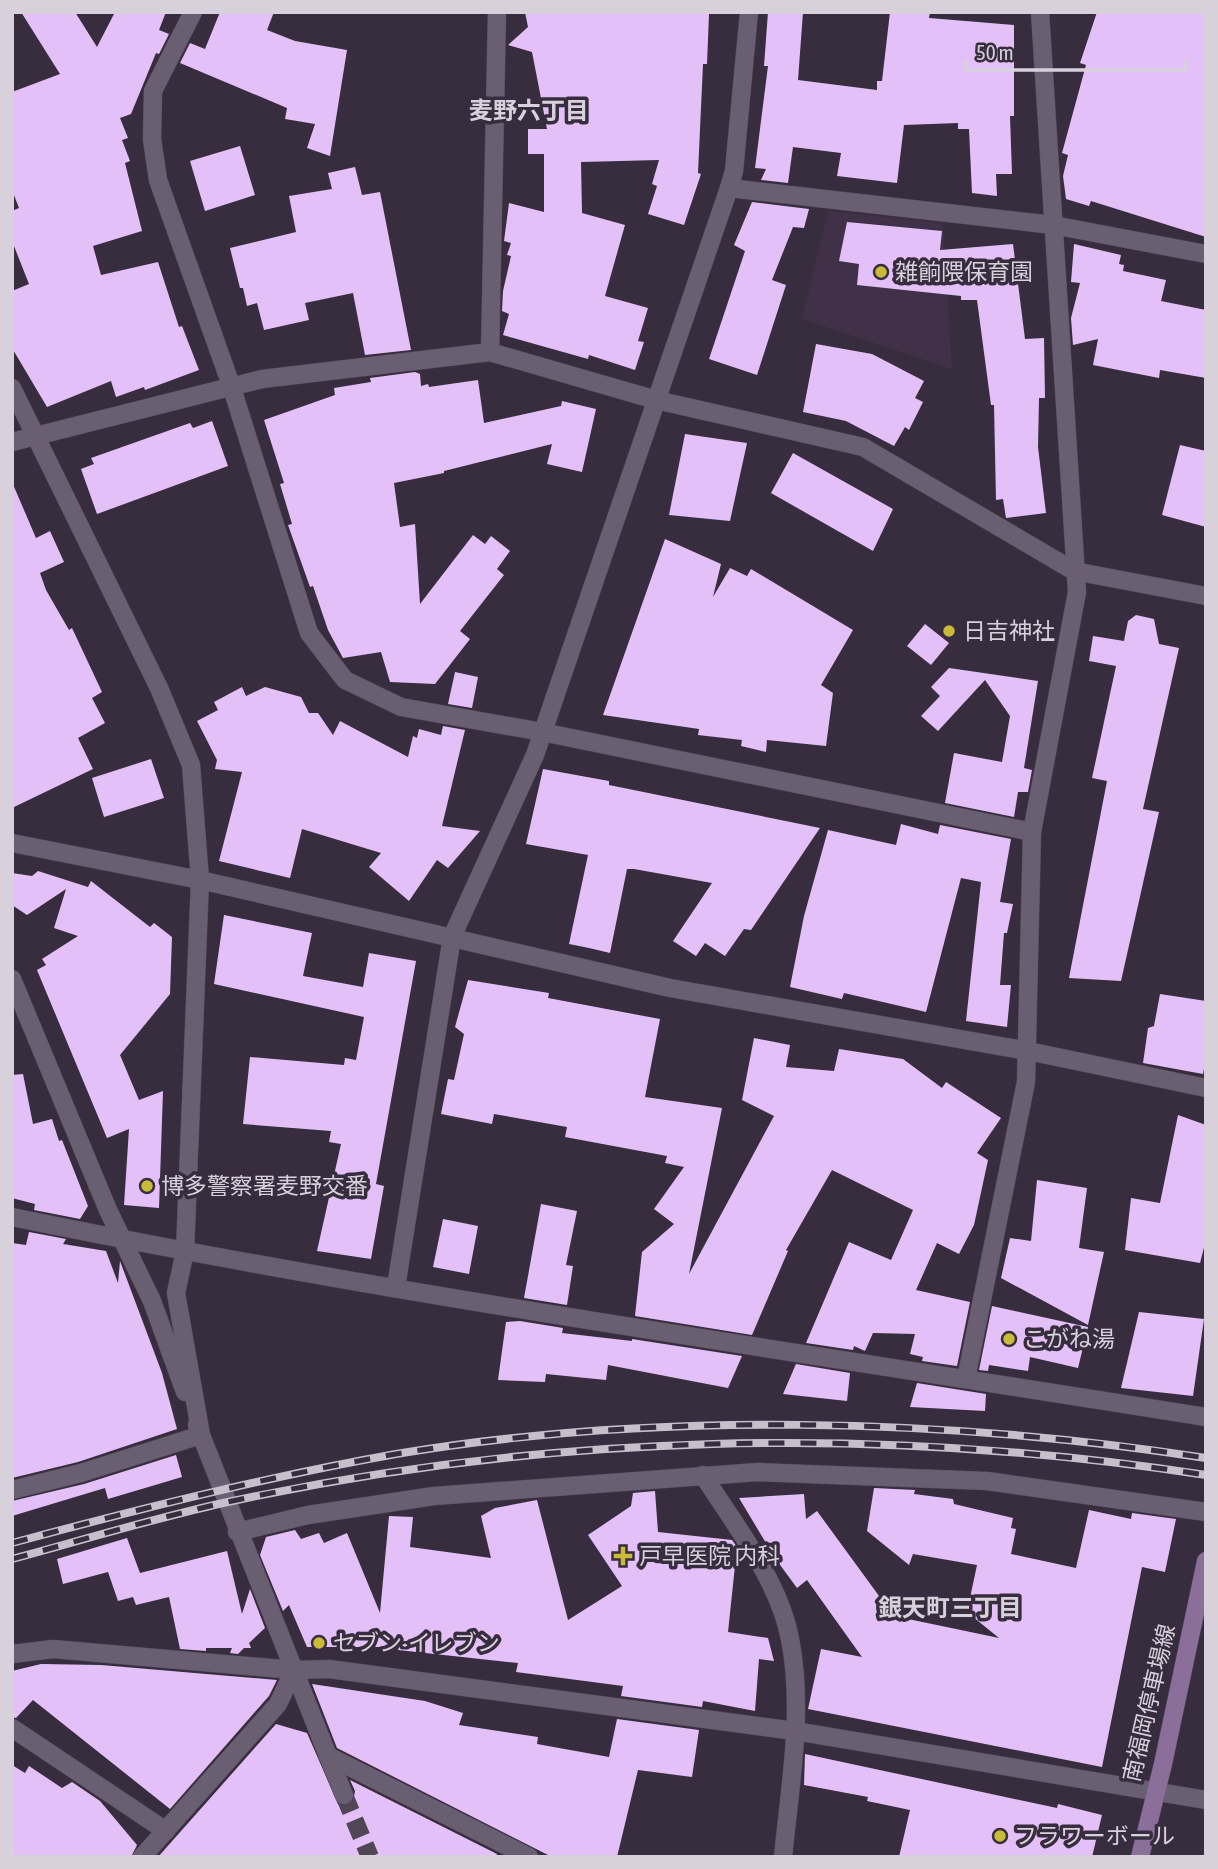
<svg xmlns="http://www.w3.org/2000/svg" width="1218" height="1869" font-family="'Asap Condensed','Noto Sans JP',sans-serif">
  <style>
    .built { fill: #403149 }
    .building { fill: #e3c1f8 }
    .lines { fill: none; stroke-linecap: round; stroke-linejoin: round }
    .pedestrian-tunnel { stroke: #504656; stroke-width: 18; stroke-dasharray: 18 9; stroke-linecap: butt }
    .pedestrian-casing { stroke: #534a58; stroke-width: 19 }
    .minor-casing { stroke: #534a58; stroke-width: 19 }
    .tertiary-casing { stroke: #534a58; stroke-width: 19 }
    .secondary-casing { stroke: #534a58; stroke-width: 19 }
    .pedestrian { stroke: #6a5e72; stroke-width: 18 }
    .minor { stroke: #6a5e72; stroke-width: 18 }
    .tertiary { stroke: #6a5e72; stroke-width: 18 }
    .secondary { stroke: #8a6f9b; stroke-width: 18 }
    .rail-casing { stroke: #c7c0cb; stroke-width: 8 }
    .rail { stroke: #382d3e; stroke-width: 5; stroke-dasharray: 16; stroke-linecap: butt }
    .poi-dot { fill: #c9ba3a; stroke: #382d3e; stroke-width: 2.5 }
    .labels { text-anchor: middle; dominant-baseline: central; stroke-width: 7; stroke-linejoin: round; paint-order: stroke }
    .poi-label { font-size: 23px; fill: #d8d1dc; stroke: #382d3e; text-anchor: start }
    .street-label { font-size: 23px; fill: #d8d1dc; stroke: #382d3e }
    .neighbourhood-label { font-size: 24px; font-weight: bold; fill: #d8d1dc; stroke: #382d3e }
  </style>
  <rect width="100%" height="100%" fill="#382d3e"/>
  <polygon class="built" points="828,211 943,223 952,369 802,319"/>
  <g class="building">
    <polygon points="21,12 75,12 97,47 115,12 166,12 159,30 169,34 159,54 156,53 131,114 120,118 128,138 122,140 130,161 125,163 142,231 93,246 101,275 158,262 179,327 182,326 199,370 145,390 144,387 116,397 111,381 47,407 12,348 12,291 29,284 12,241 12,211 19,208 12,190 12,92 60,74"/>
    <polygon points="220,12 274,12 267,30 295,41 347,50 330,156 307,148 315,124 285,119 287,108 180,63 190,43 205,49"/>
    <polygon points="525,12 709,14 707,64 703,64 698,173 701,174 684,225 648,214 657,186 652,184 659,160 581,162 582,213 625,225 605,296 648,308 638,341 644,342 635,370 589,355 588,359 503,335 509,314 502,311 503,291 511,256 507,255 511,243 504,241 509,203 544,212 544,154 528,154 528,129 547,129 532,52 508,45 528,27"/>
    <polygon points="768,12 803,12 798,80 877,90 877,81 882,81 890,12 930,12 929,18 1014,25 1014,116 1010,116 1012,174 996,174 997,196 972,193 969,129 958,129 958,123 904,125 897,183 837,176 841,153 793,147 788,183 761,180 766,169 755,168 768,66 764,66"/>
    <polygon points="1097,12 1206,12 1206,237 1091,201 1089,206 1066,199 1063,176 1068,155 1062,153 1086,65 1080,63"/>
    <polygon points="240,146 255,195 205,211 190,161"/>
    <polygon points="355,167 362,195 380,192 411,350 365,355 353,293 305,303 309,320 264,330 257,303 247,306 243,288 240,288 230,248 296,232 289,196 332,189 328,173"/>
    <polygon points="752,202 809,209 804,228 793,227 772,280 786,285 757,375 709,359 745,251 734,245"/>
    <polygon points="847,222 942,231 940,250 1013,244 1025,339 1044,338 1045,398 1039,398 1038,447 1046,513 1006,518 1003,499 996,500 994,405 991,405 977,300 961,300 961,296 857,285 859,264 839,261"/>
    <polygon points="1074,244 1121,255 1119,264 1124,265 1123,271 1166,280 1161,301 1206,310 1206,378 1160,370 1159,378 1093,365 1098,339 1073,345 1071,318 1080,283 1071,282"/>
    <polygon points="816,344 872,354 924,381 915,398 923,402 909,430 905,427 894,446 846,421 803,412"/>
    <polygon points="415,372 420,374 421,386 428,384 429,387 478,380 484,423 561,406 562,401 596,409 582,472 547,464 552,444 444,471 444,473 394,483 400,527 415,524 420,604 473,535 485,544 491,536 510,551 497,569 504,575 460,631 470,639 435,684 390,682 381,652 343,658 328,630 313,586 310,587 288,525 292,524 280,484 284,483 264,420 335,395 334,388 371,382 370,378"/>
    <polygon points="212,421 228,466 97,514 81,469 94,464 91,458 190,423 193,428"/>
    <polygon points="685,434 747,443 730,521 669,515"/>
    <polygon points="1180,445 1206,451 1206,527 1162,515"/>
    <polygon points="793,453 893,509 873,551 771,493"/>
    <polygon points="12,482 36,538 50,531 64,562 40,573 46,590 69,630 72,628 102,692 92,698 105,723 78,738 93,769 12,808"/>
    <polygon points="665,539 721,564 713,597 730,568 747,576 751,569 853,630 821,685 833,693 826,746 767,740 766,752 741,746 742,740 698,735 699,729 603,715"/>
    <polygon points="1136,615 1154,619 1159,644 1179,648 1143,809 1159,812 1121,981 1069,978 1107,781 1092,778 1116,666 1089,661 1093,636 1124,641 1128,621"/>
    <polygon points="925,624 949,643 931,665 907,646"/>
    <polygon points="949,668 1038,681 1024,768 1032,770 1028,792 1018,792 1014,817 945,803 954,753 1002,762 1010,716 985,680 938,731 921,716 940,696 931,687"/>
    <polygon points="455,672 478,677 472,708 448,704"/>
    <polygon points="242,687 246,696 265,687 301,697 309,713 318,713 333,735 340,721 408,757 413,736 417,738 419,729 441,735 443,726 465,730 442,826 480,831 448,868 437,860 409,901 369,867 381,853 302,829 290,878 219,861 242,772 215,769 217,760 197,721 218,710 214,702"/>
    <polygon points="151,759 164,798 104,817 92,778"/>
    <polygon points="543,769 609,781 609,785 820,828 751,930 744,929 725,956 705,943 696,956 673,941 712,883 634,869 627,869 610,953 589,948 569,944 588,855 526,844"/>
    <polygon points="901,824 938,834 940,825 1011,839 1000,902 1013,904 1007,933 1004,933 1000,985 1011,985 1007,1027 966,1021 981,882 961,878 926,1012 844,993 842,999 790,987 804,916 828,830 896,845"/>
    <polygon points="38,871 88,887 91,881 150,927 154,923 172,937 170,994 120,1055 139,1100 163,1091 159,1208 124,1205 129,1129 107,1138 37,970 46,965 42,959 78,936 54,928 66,889 27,915 12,905 12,873 32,876"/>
    <polygon points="224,915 312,933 303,976 363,987 369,953 416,961 376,1184 384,1186 371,1259 317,1251 341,1144 329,1142 331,1131 243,1124 250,1057 344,1065 345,1058 356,1060 364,1017 214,984"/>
    <polygon points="468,980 549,993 548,998 660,1019 645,1097 722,1108 689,1274 774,1116 742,1100 754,1038 790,1045 786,1067 834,1071 839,1049 903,1059 942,1088 946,1082 1001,1118 977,1153 988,1160 974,1225 959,1254 937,1243 916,1290 970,1302 957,1366 922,1361 923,1357 910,1354 915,1334 873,1333 865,1351 854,1346 853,1350 806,1343 849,1242 891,1260 913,1210 832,1170 786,1250 788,1251 752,1335 635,1316 642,1252 674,1224 654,1209 684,1167 665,1163 667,1156 565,1137 567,1127 494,1114 492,1124 441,1114 448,1079 454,1080 464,1034 455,1027"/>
    <polygon points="1160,994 1206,1001 1206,1058 1203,1074 1143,1063 1148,1028 1154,1026"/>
    <polygon points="23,1074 33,1124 52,1119 59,1141 62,1140 88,1206 80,1219 34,1210 35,1204 12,1198 12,1075"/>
    <polygon points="1178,1115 1206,1125 1206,1240 1200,1263 1125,1250 1131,1198 1160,1203"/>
    <polygon points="1037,1180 1087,1188 1079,1248 1104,1252 1088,1325 1001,1278 1010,1238 1031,1241"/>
    <polygon points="541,1204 577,1211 566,1265 573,1266 567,1305 524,1298"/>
    <polygon points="443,1219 478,1226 469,1274 433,1267"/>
    <polygon points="29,1232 66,1239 63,1244 106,1251 118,1283 120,1261 162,1373 177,1429 78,1462 12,1478 12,1243 26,1245"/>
    <polygon points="992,1306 1088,1327 1078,1368 1030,1357 1028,1371 989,1365 988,1371 979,1370"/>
    <polygon points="1139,1312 1204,1319 1193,1396 1121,1388"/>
    <polygon points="520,1321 563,1328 562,1333 632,1341 632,1339 742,1356 728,1388 608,1365 606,1380 546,1374 545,1382 498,1380 506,1322"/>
    <polygon points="796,1364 850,1373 847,1401 783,1394"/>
    <polygon points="917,1383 986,1394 985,1411 910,1407"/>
    <polygon points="176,1455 182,1477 108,1499 105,1488 12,1516 12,1501 84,1484"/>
    <polygon points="874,1488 915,1490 914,1494 953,1499 954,1504 1013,1518 1011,1528 1016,1529 1011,1554 1076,1568 1089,1510 1131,1519 1132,1513 1176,1519 1165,1572 1142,1567 1102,1767 808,1709 821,1649 862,1657 807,1580 797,1588 764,1543 766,1543 739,1498 804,1494 806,1519 817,1511 890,1611 889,1615 999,1638 967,1612 977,1565 913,1554 909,1565 867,1531"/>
    <polygon points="655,1491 658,1532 732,1540 737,1547 728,1632 768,1638 774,1661 759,1659 755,1711 703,1701 702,1707 621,1696 623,1686 516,1672 518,1663 398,1650 399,1647 307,1647 289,1605 283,1611 260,1555 266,1537 295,1530 301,1539 319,1533 324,1543 347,1533 380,1613 389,1516 413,1517 410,1547 491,1558 481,1516 495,1508 537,1500 568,1620 622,1586 588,1535 631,1506 633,1493"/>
    <polygon points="127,1538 140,1573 227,1551 242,1614 250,1589 265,1628 249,1643 251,1648 244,1648 238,1654 230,1653 232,1648 206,1648 206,1651 180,1649 169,1597 136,1605 133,1597 118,1601 108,1572 63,1584 57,1559"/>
    <polygon points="41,1664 101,1665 277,1680 269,1696 170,1809 33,1700 16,1718 12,1717 12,1671"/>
    <polygon points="312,1684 425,1701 463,1713 459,1725 538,1737 537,1744 609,1757 617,1719 699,1730 692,1777 638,1770 617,1857 552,1857 337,1748"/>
    <polygon points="276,1724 307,1733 338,1804 348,1806 353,1801 355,1791 350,1780 497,1854 496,1857 158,1857"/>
    <polygon points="805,1754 1057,1808 1058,1804 1102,1815 1092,1857 899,1857 910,1810 867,1801 868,1797 804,1785"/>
    <polygon points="12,1765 25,1773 29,1766 62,1788 72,1782 100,1801 137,1845 131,1857 12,1857"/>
  </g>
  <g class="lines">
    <polyline class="pedestrian-tunnel" points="344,1795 370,1857"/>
    <defs>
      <g id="pedestrian">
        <polyline points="328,1756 344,1795"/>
        <polyline points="142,1857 278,1704 294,1670"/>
      </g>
      <g id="minor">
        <polyline points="193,12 153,91 152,139 158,180 231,385 309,633 345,680 401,707 542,732 1032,832"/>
        <polyline points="729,188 1053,225 1206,254"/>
        <polyline points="490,352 497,12"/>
        <polyline points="12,388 159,688 191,765 200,880 185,1251 176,1293 201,1435"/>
        <polyline points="12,442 262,379 490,352 656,400 863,447 1074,571 1206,596"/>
        <polyline points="12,843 200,880 670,988 1028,1051 1206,1088"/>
        <polyline points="12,979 108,1210 152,1301 185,1392"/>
        <path d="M12,1217c395,81 796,136 1194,200"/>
        <polyline points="396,1287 452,937 535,755 729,188 734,171 749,12"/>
        <polyline points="966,1379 1026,1082 1032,832 1077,592 1040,12"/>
        <polyline points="197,1425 328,1756 529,1857"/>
        <path d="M703,1475c31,49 76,105 87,164 14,71 0,146 -7,218"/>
        <polyline points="12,1490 81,1473 201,1435"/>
        <polyline points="237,1532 308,1515 434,1496 758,1472 987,1481 1206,1512"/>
        <polyline points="12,1654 53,1649 294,1670 329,1669 795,1731"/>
        <polyline points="12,1728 166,1831"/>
      </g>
      <polyline id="tertiary" points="795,1731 1206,1800"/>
      <polyline id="secondary" points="1140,1857 1163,1764 1206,1561"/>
    </defs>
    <use href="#pedestrian" class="pedestrian-casing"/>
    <use href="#minor" class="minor-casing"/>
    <use href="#tertiary" class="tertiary-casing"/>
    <use href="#secondary" class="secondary-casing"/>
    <use href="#pedestrian" class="pedestrian"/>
    <use href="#minor" class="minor"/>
    <use href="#tertiary" class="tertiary"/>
    <use href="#secondary" class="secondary"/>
    <defs>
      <g id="rail">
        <path d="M12,1543c127,-34 254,-66 384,-89 258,-43 552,-36 810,4"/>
        <path d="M12,1559c70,-19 140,-40 211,-56 322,-70 657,-78 983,-28"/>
      </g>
    </defs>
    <use href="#rail" class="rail-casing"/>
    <use href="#rail" class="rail"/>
  </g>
  <g class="poi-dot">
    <circle cx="881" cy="272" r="7"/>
    <circle cx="949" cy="631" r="7"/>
    <circle cx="147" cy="1186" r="7"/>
    <circle cx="1009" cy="1339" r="7"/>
    <path d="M619.5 1545.5h7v7h7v7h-7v7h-7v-7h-7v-7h7z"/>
    <circle cx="319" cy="1643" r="7"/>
    <circle cx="1000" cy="1836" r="7"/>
  </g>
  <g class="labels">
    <g class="poi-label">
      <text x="895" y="272">雑餉隈保育園</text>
      <text x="963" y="631">日吉神社</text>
      <text x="161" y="1186">博多警察署麦野交番</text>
      <text x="1023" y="1339">こがね湯</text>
      <text x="639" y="1556">戸早医院 内科</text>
      <text x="333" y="1643">セブン-イレブン</text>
      <text x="1014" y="1836">フラワーボール</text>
    </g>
    <g class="street-label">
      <text transform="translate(1149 1703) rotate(-77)">南福岡停車場線</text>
    </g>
    <g class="neighbourhood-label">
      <text x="529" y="110">麦野六丁目</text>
      <text x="950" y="1607">銀天町三丁目</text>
    </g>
  </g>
  <rect width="1218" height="1869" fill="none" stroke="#d8d1dc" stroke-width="28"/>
  <path d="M966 60v10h219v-10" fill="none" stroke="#d8d1dc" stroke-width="3.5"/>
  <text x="976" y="60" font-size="21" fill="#d8d1dc" stroke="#382d3e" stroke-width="5" paint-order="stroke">50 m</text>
</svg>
